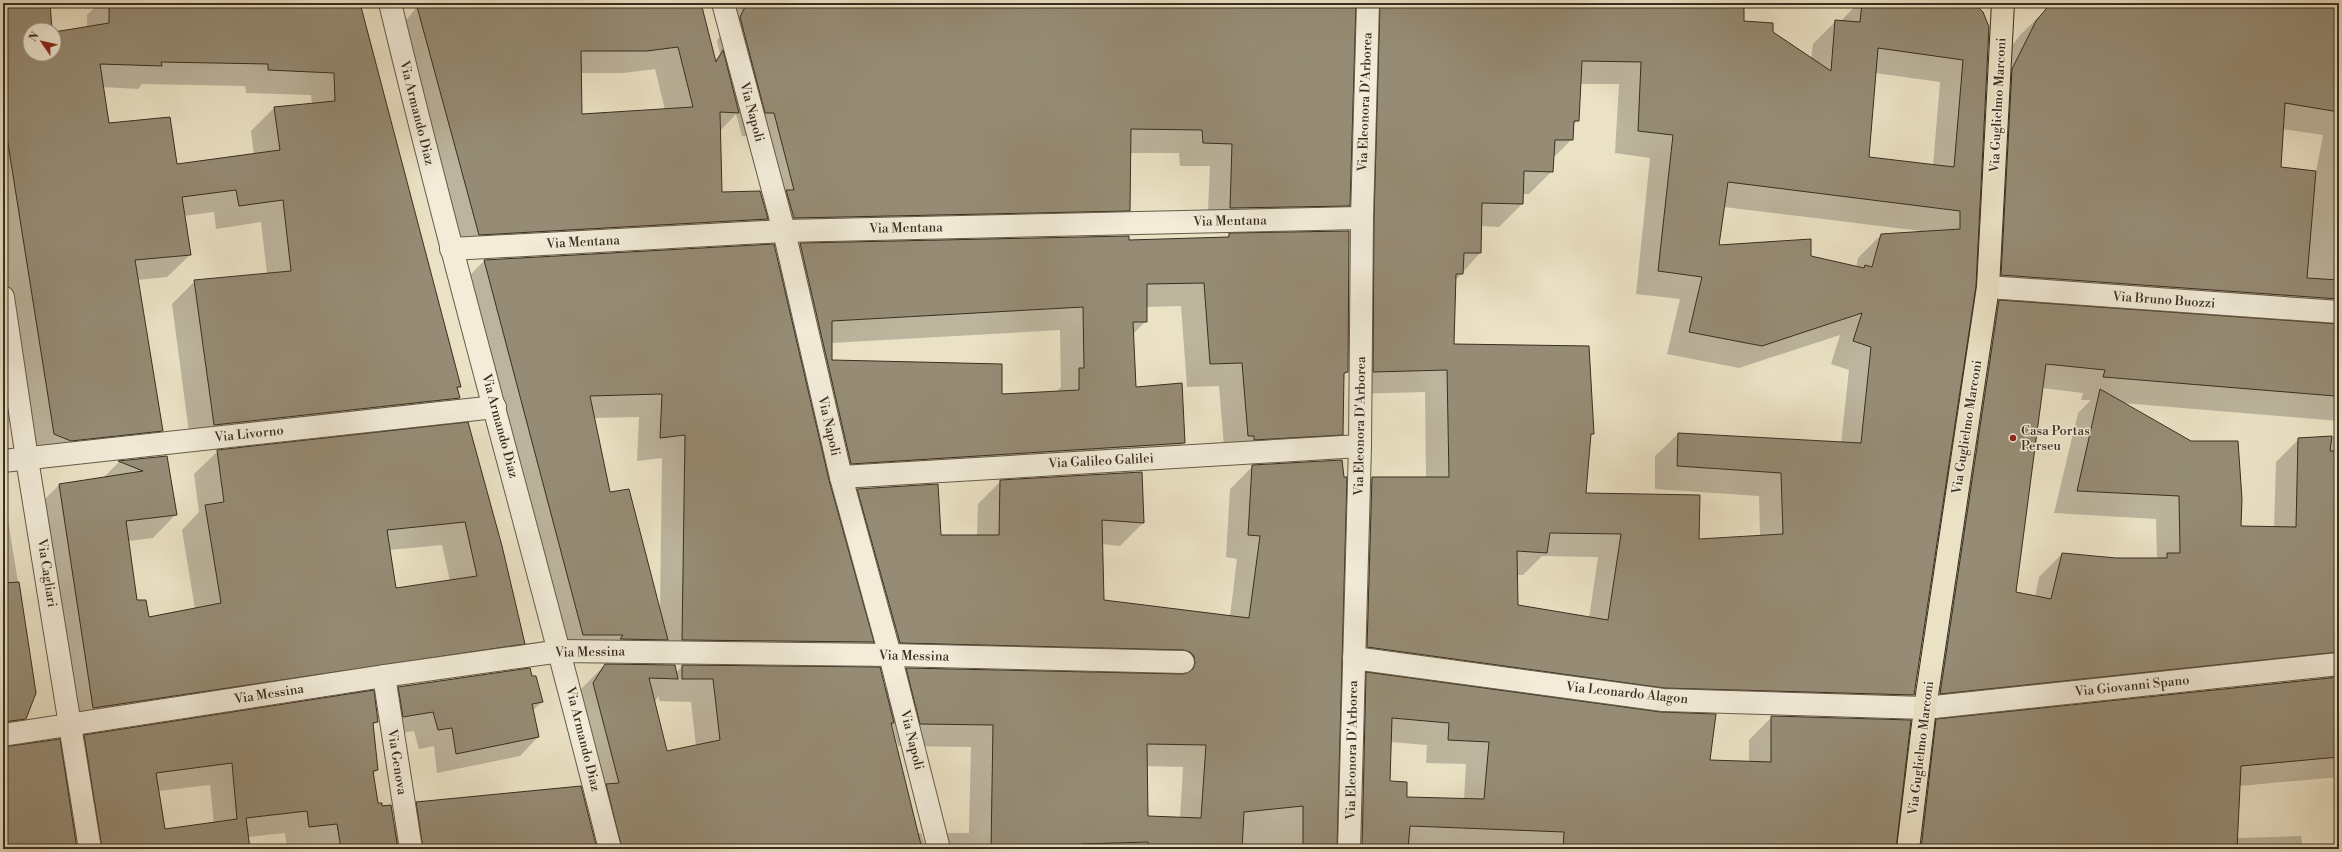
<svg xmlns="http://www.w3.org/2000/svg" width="2342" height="852" font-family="'Libre Bodoni',serif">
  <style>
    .shadow { fill: #0003; fill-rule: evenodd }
    .building { fill: #968c75; stroke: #3a2e1f; fill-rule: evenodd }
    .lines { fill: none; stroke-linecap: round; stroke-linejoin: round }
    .minor-casing { stroke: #665b48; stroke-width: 24 }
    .major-casing { stroke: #3a2e1f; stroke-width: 24 }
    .minor { stroke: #f2ecd9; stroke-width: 22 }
    .major { stroke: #ebe2c5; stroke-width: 22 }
    .poi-dot { fill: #8f2418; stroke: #f2ecd9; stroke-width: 1.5 }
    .labels { text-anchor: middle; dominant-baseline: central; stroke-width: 3; stroke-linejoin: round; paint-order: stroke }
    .street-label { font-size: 13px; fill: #3a2e1f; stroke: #f2ecd9 }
    .poi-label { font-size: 13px; fill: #3a2e1f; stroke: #f2ecd9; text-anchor: start }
  </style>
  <rect width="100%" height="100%" fill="#ebe2c5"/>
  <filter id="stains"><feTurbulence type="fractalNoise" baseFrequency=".005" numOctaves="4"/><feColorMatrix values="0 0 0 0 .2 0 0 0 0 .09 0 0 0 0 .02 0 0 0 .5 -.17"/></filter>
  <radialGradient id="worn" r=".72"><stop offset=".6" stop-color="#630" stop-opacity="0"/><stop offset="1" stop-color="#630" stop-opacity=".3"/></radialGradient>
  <g class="shadow">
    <path d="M3,3h46l2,27h-21v24h24v-21l33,-5v-13l12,-12h260l101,384 -3,3 2,8 -23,23 -245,27 -19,-144 23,-23 72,-7 -6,-52 -45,7 -2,-17 -30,4 6,39 -23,22 -30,3 25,151 -23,22 -108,3 -28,-178zM142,84l103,2 1,7 65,2 1,10 -38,3 -23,23 3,24 -78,10 -68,-41 -6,-37 36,2z"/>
    <path d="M420,3h280l15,57 5,-6 -3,-13 12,-24 14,-14h611l-5,202 -23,24 -119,2 3,-65h-30l-1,-13h-49l-1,57 -24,24 -335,7 -5,-20 -21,21 -288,16 -61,-224zM655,69l10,41 -84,5 -1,-42h43zM736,114l6,22h9l18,72 -4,4 -44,-19 -1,-62z"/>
    <path d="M1379,3h364v19l29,10 39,27 2,-15 23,-23h5l17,-18h114l13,16 -72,676 -23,23 -241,-8 60,51 40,1v-22l23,-23 123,132h-555l4,-153 23,-23 -22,-3 4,-169 23,-23h54l-1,-86 -74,2 7,-369zM1875,73l65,9 -7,84 -65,-8zM1580,84h39l-4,69 35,5 -14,136 44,5 -13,55 72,14 101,-33 -9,29 18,6 -8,73 -163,-9 -23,22v33l104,7 1,40 -62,4 -113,-46 5,-57 3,-4 -140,-88 2,-64 25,-28 1,-27 18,1 23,-23v-10h7l23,-23v-12l20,-20 1,-14 5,-5zM1724,207l197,24 -40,4 -23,23 -2,10 -46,-11 -93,-11zM1542,556l56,1 -9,61 -72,-12v-31h6zM1390,742l37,3 -1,18 40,1 -2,35 -58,-1 -17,-16z"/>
    <path d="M2053,3h286v418l-217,-18 117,124 35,1 2,-66 23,-23 40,-3v341l-100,9 -2,52 64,-2 2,13h-402l13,-106 23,-23 386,-42 -1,-3 -404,41 58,-392 23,-23 321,23 -3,-2 -338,-24 11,-205 23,-49 8,-10zM2282,129l41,6 -7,37 -36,-4zM2042,388l41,5 -2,7h10l-13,13 -24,100 102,6 1,40h-41l-54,-5 -23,23 -4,20 -20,-4z"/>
    <path d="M1230,234l117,138 -4,4 -1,58 -24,23 -93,2 -6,-73 -32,1 -6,-81 -35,1v14l-14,14 3,53 49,55 -23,23 -331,21 6,24 22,-21 82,46h37l1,-32 23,-23 140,-8 2,50 -23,23 -18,-2 1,57 127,15 7,-57 -11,-2 4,-68 23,-23 83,383h-404l16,-16h21l2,-86 -73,-1 -6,-22 -2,2 27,107h4l5,16h-317l-39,-143 12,-18 23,-23 71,8 6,-7 203,24 22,-21 262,6 -9,-3 -283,-7 -6,-22 -22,22 -289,-8 -99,-373 23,-23 294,5 22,-22 328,-7v4l98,-3zM1060,330l1,57 -5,5 -55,4 -170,-35v-18zM639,417l-2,44 25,-3 -2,152 -51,-116 -15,-76zM659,696v5l32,1 5,44 -30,6 -12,-50zM1146,766l37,1 -3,51 -33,-1z"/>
    <path d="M468,424l55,219 -23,23 -430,65 -34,-223 23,-23 43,-6 17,-17 47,-5 10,57 -23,24 -25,3 9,60 11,18 47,-10 -13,-79 17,-18 -5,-38 24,-23zM442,545l8,36 -55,8 -6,-39z"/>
    <polygon points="3,490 35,686 35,693 25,718 3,740"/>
    <polygon points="531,677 542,702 532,711 538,737 520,756 437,773 434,746 419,749 414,731 385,736 380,706 399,688"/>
    <path d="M377,721l-5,5 5,44 -4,4 4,30 4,3 13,19 23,-23 162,46h-263v-4l-29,4 -2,-16 -37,4 1,12h-246v-101l59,11 23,-23zM210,785l4,39 -50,6 -6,-39z"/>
  </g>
  <g class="building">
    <path d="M3,3h47l2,27h-22v24h24v-22l55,-9v-20h251l101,384h-4l3,11 -246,27 -20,-145 97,-9 -8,-71 -44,6 -3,-16 -54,7 9,58 -56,5 28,171 -92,10 -17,-7 -51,-322zM161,62l107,2v6l66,3 1,28 -61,6 6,43 -103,14 -7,-47 -61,6 -9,-59 62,2z"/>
    <path d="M416,3h285l15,59 7,-12 16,63 -19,-1 2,80 38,-1 8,28 -289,16zM678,47l15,60 -111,7 -1,-63h66z"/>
    <polygon points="747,3 1356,3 1350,206 1230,208 1232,144 1203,143 1202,130 1131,129 1130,211 794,218 786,190 794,190 774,113 765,113 740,17"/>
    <path d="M1380,3h364v18l29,2v9l58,39 4,-51 25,2 2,-19h112l9,9 6,15 -13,259 -62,409 -250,-7 -297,-41 5,-170h77l-2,-107 -74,2 1,-154zM1878,48l85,12 -9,107 -85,-10zM1582,61l59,1 -3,69 35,4 -15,136 44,6 -13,55 73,14 100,-33 -9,28 18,6 -10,96 -183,-10 -1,33 104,7 2,61 -84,5 1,-44 -114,-2 5,-59h3l-5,-88 -135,-2 2,-70h7l1,-21h17l1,-50 41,1 1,-33 29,1 2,-32h18l1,-19h5zM1728,182l232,29v18l-79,5 -9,33 -7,-2 -1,3 -53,-12v-17l-92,6zM1550,533l71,1 -13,86 -90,-15 -1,-54 30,2z"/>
    <polygon points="2051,3 2339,3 2339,112 2285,103 2281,167 2316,171 2307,278 2339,280 2339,299 2001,275 2012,69 2036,21"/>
    <path d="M1349,231l-1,141 -4,1 -1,62 -89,5v-4h-6l-6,-73 -32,1 -6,-81 -57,1v38h-14l3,65 46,-4 3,60 -334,21 -51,-221 329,-7v4l100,-3v-4zM1083,307l1,61h-5v22l-77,4v-30l-170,-4v-39z"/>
    <polygon points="774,244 829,480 874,642 682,640 685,435 660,438 662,394 590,396 610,492 629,489 668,640 620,639 623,635 583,635 484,260"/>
    <polygon points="1999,300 2339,324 2335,396 2103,377 2105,370 2046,364 2016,592 2051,599 2062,553 2116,558 2167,558 2167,553 2180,553 2179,496 2077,491 2100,389 2191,441 2238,441 2242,499 2241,526 2296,527 2298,438 2332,436 2330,451 2339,451 2339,652 1940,694"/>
    <path d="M468,422l34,124 23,98 -432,64 -34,-224 84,-13 -25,-10 49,-5 10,59 -51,6 11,79h9l3,17 72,-14 -16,-98 19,-3 -7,-52zM465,522l12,54 -81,12 -9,-58z"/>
    <path d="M1342,460l2,17h3l-10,372h-34v-43l-59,6 -2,37h-94v-7l-66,2 -1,4 -14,-1v2h-76l2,-124 -73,-1 -14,-56 277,6 10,-5 2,-6 -1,-7 -4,-4 -7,-2 -283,-7 -43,-154 81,-5 3,51h58l1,-55 142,-8 2,51 -42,-3 2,80 145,18 11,-82 -12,-1 4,-70zM1147,744l59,1 -5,73 -53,-2z"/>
    <polygon points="19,582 36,693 26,719 3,722 3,583"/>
    <polygon points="605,664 675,665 678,679 649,678 667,751 720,740 713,679 682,679 682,665 880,667 894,723 891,723 922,849 622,849 606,784 619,783 593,683"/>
    <polygon points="530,668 532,676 536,676 543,702 532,704 539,737 456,754 452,728 438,730 433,712 403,717 398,687"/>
    <path d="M1366,672l295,40 55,2 -6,46 61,2v-46l140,4 -15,129h-333l1,-17 -154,-6 -2,23h-46zM1392,718l57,5 -1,17 41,2 -5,57 -77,-2v-15l-17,-1z"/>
    <polygon points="2339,677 2339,757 2241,766 2237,849 1921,849 1936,719"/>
    <path d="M374,690l4,32 -5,1 5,47 -5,1 5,32h4v3l9,-1 7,44h-57l-4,-25 -28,3 -2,-16 -61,7 4,31h-148l-18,-114zM232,763l5,56 -72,10 -9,-56z"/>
    <polygon points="60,739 77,849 3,849 3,747"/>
    <polygon points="581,786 597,849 423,849 416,802"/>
  </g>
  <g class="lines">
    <defs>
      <g id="minor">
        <path d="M390,3c68,283 149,563 220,846"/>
        <polyline points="723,3 784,231 841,477 890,655 939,849"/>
        <polyline points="451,249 784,231 1362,218"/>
        <polyline points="1988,287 2339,312"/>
        <polyline points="3,297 27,459 90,849"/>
        <polyline points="3,461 495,407"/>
        <polyline points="841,477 1360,446"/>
        <polyline points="1354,658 1663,700 1925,708 2339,664"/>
        <polyline points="384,676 411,849"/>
        <polyline points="3,735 384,676 561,651 890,655 1183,662"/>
        <polyline points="1349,849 1360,446 1362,218 1368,3"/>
      </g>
      <polyline id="major" points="1908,849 1925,708 1988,287 2003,3"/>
    </defs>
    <use href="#minor" class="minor-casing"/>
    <use href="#major" class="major-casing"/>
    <use href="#minor" class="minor"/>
    <use href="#major" class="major"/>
  </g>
  <circle class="poi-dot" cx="2013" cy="438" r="4"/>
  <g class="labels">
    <g class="street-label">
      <text transform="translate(1365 102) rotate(-88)">Via Eleonora D'Arborea</text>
      <text transform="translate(1998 105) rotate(-87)">Via Guglielmo Marconi</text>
      <text transform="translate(752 112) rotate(75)">Via Napoli</text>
      <text transform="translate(417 113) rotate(76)">Via Armando Diaz</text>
      <text transform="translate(1230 221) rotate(-1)">Via Mentana</text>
      <text transform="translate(906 228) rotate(-1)">Via Mentana</text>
      <text transform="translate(583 242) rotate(-3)">Via Mentana</text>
      <text transform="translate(2164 300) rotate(4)">Via Bruno Buozzi</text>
      <text transform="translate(500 426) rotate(75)">Via Armando Diaz</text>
      <text transform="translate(829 426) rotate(77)">Via Napoli</text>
      <text transform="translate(1360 426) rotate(-89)">Via Eleonora D'Arborea</text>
      <text transform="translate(1967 427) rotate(-81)">Via Guglielmo Marconi</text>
      <text transform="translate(249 434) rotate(-6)">Via Livorno</text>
      <text transform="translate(1101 461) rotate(-3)">Via Galileo Galilei</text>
      <text transform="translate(47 573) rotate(81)">Via Cagliari</text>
      <text transform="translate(590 652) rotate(-1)">Via Messina</text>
      <text transform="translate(914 656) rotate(1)">Via Messina</text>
      <text transform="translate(2132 686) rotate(-6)">Via Giovanni Spano</text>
      <text transform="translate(1627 693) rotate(6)">Via Leonardo Alagon</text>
      <text transform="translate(269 694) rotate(-9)">Via Messina</text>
      <text transform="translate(583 739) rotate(76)">Via Armando Diaz</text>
      <text transform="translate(912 740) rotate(76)">Via Napoli</text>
      <text transform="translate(1921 748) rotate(-83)">Via Guglielmo Marconi</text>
      <text transform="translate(1352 750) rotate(-89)">Via Eleonora D'Arborea</text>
      <text transform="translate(397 762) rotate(81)">Via Genova</text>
    </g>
    <g class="poi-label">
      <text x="2021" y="431">Casa Portas<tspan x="2021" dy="15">Perseu</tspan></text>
    </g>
  </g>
  <rect width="2342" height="852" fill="none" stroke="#ebe2c5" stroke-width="16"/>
  <rect x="4" y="4" width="2334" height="844" fill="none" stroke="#3a2e1f" stroke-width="2"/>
  <rect x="8" y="8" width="2326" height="836" fill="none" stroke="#3a2e1f"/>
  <g transform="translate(42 42) rotate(304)"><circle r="19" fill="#f2ecd9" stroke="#a8a08f"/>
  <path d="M0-3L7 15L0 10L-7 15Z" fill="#8f2418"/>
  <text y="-6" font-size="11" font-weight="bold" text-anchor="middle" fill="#3a2e1f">N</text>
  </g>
  <rect width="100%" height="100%" filter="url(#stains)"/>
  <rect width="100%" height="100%" fill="url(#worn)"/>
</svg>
